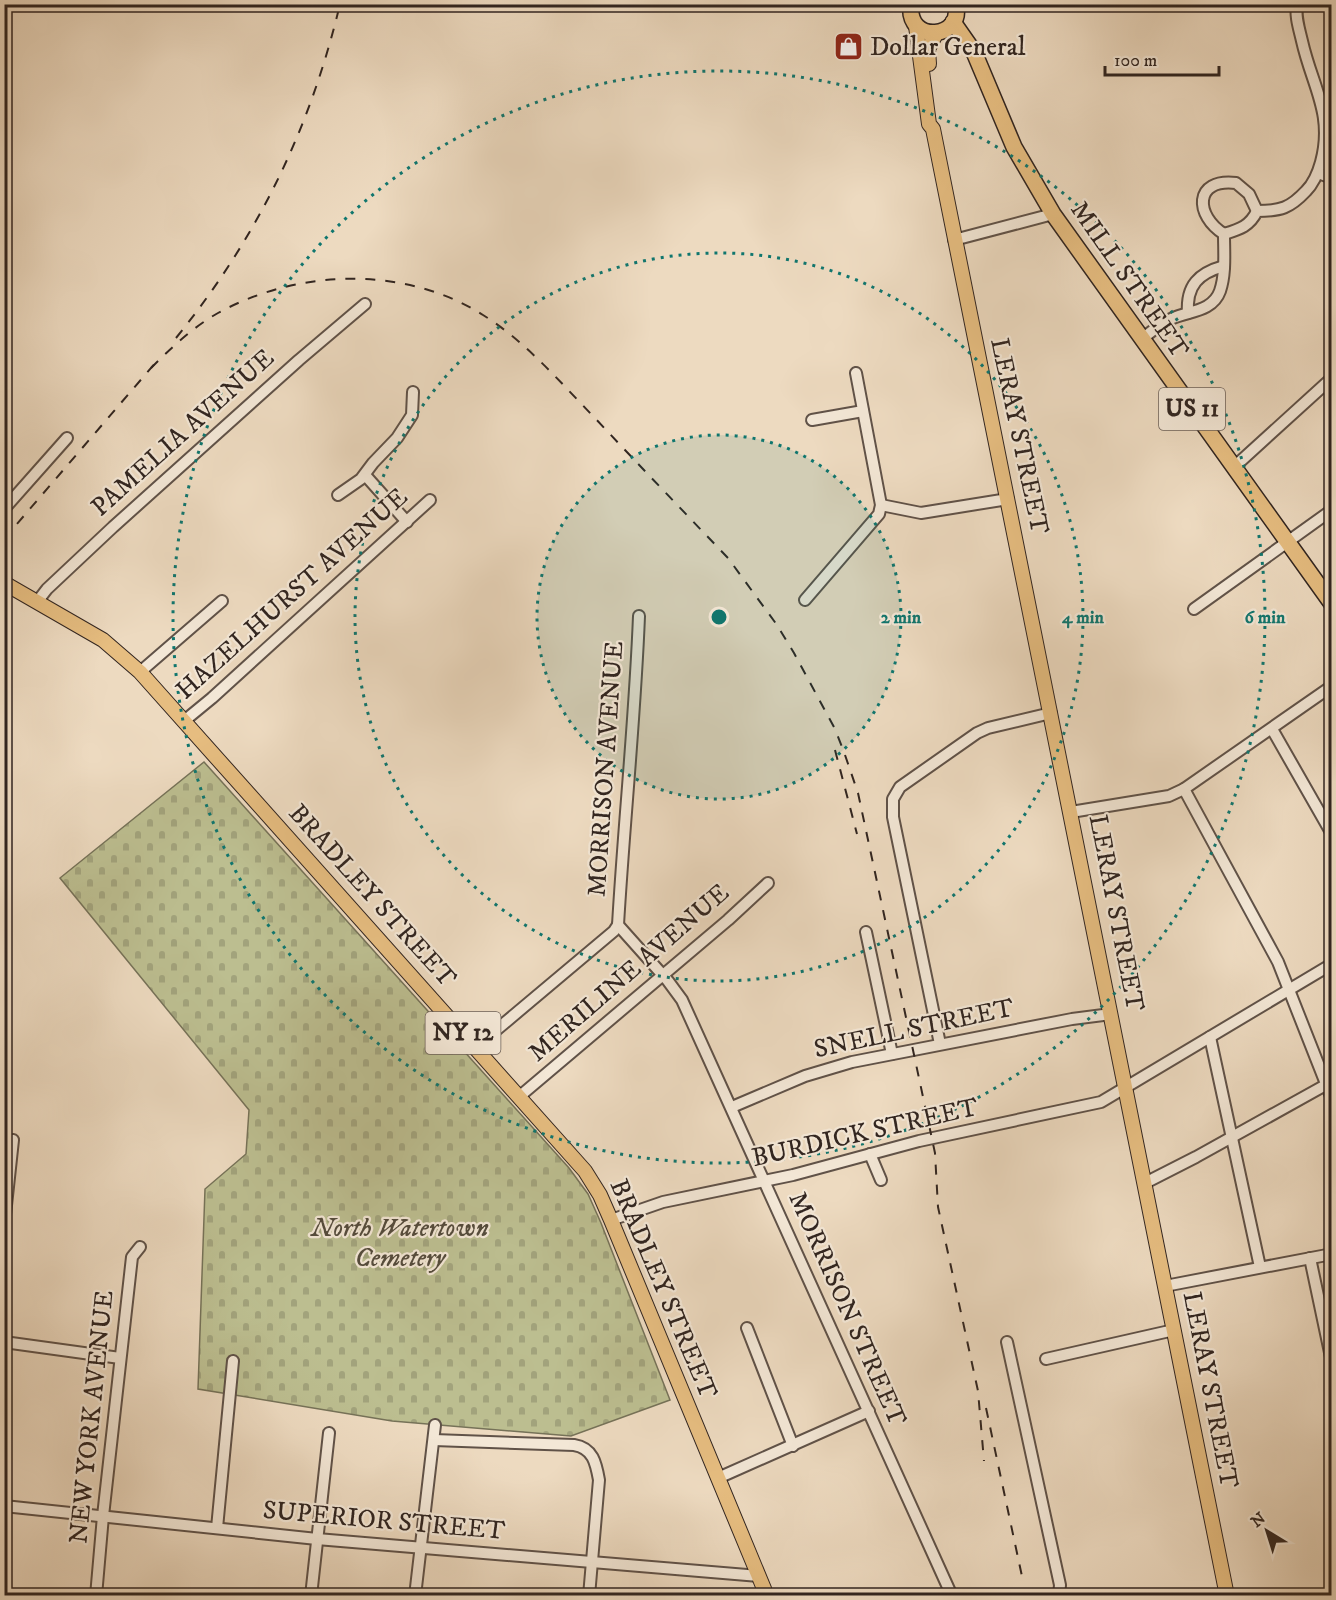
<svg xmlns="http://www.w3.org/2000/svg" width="1336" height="1600" font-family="'IM FELL DW Pica',serif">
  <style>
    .cemetery { fill: url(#cemetery-stones); stroke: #767258; stroke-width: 1.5 }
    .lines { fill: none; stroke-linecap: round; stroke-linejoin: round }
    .minor-casing { stroke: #605248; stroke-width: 14 }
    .major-casing { stroke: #312520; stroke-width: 16 }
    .highway-casing { stroke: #312520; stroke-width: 18 }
    .minor { stroke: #f3e7d6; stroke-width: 10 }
    .major { stroke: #e6bd80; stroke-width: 14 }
    .highway { stroke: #e6bd80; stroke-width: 15 }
    .rail { stroke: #312520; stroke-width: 2; stroke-dasharray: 10 10; stroke-linecap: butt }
    .ring { fill: none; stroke: #0f766e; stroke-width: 3; stroke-dasharray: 3 6 }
    .labels { text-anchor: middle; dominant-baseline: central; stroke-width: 4.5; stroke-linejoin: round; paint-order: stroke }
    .shield { fill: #f3e7d6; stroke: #6b5f57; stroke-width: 1.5 }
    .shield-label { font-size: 24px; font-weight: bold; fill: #312520 }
    .poi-label { font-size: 26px; fill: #312520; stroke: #f3e7d6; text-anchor: start }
    .street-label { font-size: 26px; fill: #312520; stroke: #f3e7d6 }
    .park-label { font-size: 26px; font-style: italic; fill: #544b3c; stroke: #f3e7d6 }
    .centre { fill: #0f766e; stroke: #f3e7d6; stroke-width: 3 }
    .ring-label { font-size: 18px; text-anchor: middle; font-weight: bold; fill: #0f766e; stroke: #f3e7d6; stroke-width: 4.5; stroke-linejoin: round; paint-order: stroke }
  </style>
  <defs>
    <pattern id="cemetery-stones" width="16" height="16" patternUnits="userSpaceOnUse" patternTransform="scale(1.5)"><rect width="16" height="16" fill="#bcbe90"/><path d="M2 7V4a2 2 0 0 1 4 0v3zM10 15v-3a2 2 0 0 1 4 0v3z" fill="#a2a37c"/></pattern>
  </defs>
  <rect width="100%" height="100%" fill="#eddac0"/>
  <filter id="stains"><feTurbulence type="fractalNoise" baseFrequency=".00333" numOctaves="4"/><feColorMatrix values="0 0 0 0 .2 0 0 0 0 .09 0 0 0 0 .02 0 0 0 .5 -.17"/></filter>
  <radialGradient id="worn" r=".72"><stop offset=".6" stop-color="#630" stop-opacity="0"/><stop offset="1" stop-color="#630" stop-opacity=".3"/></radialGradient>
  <polygon class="cemetery" points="204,762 569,1168 588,1194 601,1223 670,1400 571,1436 392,1421 198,1389 205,1189 246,1154 249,1110 60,878"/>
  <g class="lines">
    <defs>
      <g id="minor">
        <polyline points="1318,173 1332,178"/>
        <path d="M1224,234c-29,-18 -31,-56 12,-51l13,11 8,17"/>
        <polyline points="954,240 1053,214"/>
        <path d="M1188,313c-2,-28 11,-40 36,-47"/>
        <path d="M1142,339c10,-8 19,-16 31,-21 17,-7 40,-7 47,-27 6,-18 4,-38 4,-57 16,-5 26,-8 33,-23 24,0 33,-3 49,-20 8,-8 12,-18 15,-29 13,-48 -9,-76 -19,-121 -3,-13 -7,-24 -5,-37"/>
        <polyline points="812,420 863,411"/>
        <polyline points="1233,468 1332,378"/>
        <polyline points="365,475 407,522"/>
        <polyline points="338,495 361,479 373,463 397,438 412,415 413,392"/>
        <polyline points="881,505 921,513 1008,499"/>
        <polyline points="4,509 67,438"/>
        <polyline points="805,600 879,514 881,505 856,373"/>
        <polyline points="37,602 47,589 113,527 299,360 365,304"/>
        <polyline points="1194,609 1332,510"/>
        <polyline points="140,672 222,601"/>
        <polyline points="184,721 212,698 430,500"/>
        <polyline points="1272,729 1332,834"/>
        <polyline points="1184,789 1278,962 1332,1099"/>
        <polyline points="1071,812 1169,796 1184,789 1332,686"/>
        <polyline points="618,925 668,981 682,1000 952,1596"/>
        <path d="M618,925c6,-103 17,-206 21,-309"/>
        <polyline points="866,932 892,1054"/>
        <polyline points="1210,1037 1260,1267"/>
        <polyline points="940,1044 893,817 893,799 900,787 977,733 988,728 1051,713"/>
        <polyline points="476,1047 614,931 618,925"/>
        <polyline points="520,1096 728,920 768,883"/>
        <polyline points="732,1107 805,1076 852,1062 1072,1019 1111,1014"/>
        <polyline points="870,1154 881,1180"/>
        <polyline points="1145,1183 1196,1157 1331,1082"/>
        <polyline points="611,1220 663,1202 793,1175 919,1141 1101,1102 1332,964"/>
        <polyline points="4,1224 13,1140"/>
        <polyline points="1310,1258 1332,1362"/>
        <polyline points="1165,1286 1332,1254"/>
        <polyline points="747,1328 793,1446"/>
        <polyline points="4,1342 120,1358"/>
        <polyline points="1007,1342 1060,1585 1059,1596"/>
        <polyline points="1046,1359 1174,1330"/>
        <path d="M434,1440l140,5c19,3 22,18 25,35l-10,116"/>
        <polyline points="718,1478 869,1411"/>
        <polyline points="4,1506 317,1539 759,1576"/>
        <polyline points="217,1528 233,1361"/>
        <polyline points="96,1596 103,1516 132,1257 140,1247"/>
        <polyline points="311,1596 329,1433"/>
        <polyline points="415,1596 435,1425"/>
      </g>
      <g id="major">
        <polyline points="916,26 929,124 933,129 1227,1596"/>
        <polyline points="929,64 928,49 936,34"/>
        <polyline points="4,583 103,640 140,672 585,1171 600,1195 611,1220 767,1596"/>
      </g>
      <g id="highway">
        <path d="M911,4c-5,42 55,34 44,0"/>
        <polyline points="953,22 974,52 1014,147 1053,214 1332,604"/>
      </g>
    </defs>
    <use href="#minor" class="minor-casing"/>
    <use href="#major" class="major-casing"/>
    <use href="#highway" class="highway-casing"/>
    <use href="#minor" class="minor"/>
    <use href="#major" class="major"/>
    <use href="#highway" class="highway"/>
    <g class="rail">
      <path d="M176,338c81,-100 134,-208 164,-334"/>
      <path d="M151,368c20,-20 42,-41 67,-55 80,-44 186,-48 265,2 42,26 76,66 110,101 45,48 90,95 135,142l49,67 17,28 41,76 9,23 14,41 77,360 3,54 40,184 6,70"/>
      <polyline points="4,539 157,361"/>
      <polyline points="835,750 857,834"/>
      <polyline points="986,1408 1023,1581"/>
    </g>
  </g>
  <circle cx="719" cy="617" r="182" fill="#0f766e" fill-opacity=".12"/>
  <g class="ring">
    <circle cx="719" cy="617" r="182"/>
    <circle cx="719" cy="617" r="364"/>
    <circle cx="719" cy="617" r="546"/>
  </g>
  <defs>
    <symbol id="shop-square" viewBox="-11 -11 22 22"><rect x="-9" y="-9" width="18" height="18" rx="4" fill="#8f2418" stroke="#f3e7d6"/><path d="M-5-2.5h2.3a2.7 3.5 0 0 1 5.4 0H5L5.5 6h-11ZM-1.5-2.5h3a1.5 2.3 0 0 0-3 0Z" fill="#fff"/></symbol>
  </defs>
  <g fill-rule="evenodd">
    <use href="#shop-square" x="832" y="30" width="33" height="33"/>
  </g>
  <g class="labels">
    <g class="shield">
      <rect x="1159" y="388" width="66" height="42" rx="4.5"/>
      <rect x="425.5" y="1012" width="75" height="42" rx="4.5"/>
    </g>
    <g class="shield-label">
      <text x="1192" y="409">US 11</text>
      <text x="463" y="1033">NY 12</text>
    </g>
    <g class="poi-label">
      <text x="870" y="47">Dollar General</text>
    </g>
    <g class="street-label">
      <text transform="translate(1129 280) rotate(55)">MILL STREET</text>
      <text transform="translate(183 433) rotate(-42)">PAMELIA AVENUE</text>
      <text transform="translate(1019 436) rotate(78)">LERAY STREET</text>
      <text transform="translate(292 594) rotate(-42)">HAZELHURST AVENUE</text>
      <text transform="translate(606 769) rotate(-86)">MORRISON AVENUE</text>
      <text transform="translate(372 896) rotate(48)">BRADLEY STREET</text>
      <text transform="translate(1116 913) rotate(79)">LERAY STREET</text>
      <text transform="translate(629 973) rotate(-41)">MERILINE AVENUE</text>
      <text transform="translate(914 1029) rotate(-12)">SNELL STREET</text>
      <text transform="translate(865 1133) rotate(-13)">BURDICK STREET</text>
      <text transform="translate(663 1289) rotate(67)">BRADLEY STREET</text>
      <text transform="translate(847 1309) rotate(66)">MORRISON STREET</text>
      <text transform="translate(1210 1390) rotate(79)">LERAY STREET</text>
      <text transform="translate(92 1417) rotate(-84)">NEW YORK AVENUE</text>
      <text transform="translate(384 1521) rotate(5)">SUPERIOR STREET</text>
    </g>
    <g class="park-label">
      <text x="400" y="1228">North Watertown<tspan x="400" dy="30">Cemetery</tspan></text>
    </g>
  </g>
  <circle cx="719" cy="617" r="9" class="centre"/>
  <g class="ring-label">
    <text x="901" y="623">2 min</text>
    <text x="1083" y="623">4 min</text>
    <text x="1265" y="623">6 min</text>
  </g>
  <rect width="1336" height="1600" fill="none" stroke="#eddac0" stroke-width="24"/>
  <rect x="6" y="6" width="1324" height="1588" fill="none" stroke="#312520" stroke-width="3"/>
  <rect x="12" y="12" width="1312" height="1576" fill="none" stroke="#312520" stroke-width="1.5"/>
  <g transform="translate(1267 1531) rotate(322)" stroke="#f3e7d6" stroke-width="4.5" paint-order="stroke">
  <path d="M0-4.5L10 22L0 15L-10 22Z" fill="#312520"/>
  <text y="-9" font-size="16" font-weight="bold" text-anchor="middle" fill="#312520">N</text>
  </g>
  <path d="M1105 66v9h114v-9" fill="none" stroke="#312520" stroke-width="3"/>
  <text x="1114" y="66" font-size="18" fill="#312520" stroke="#f3e7d6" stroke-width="4.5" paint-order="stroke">100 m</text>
  <rect width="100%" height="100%" filter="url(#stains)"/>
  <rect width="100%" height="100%" fill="url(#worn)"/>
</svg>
